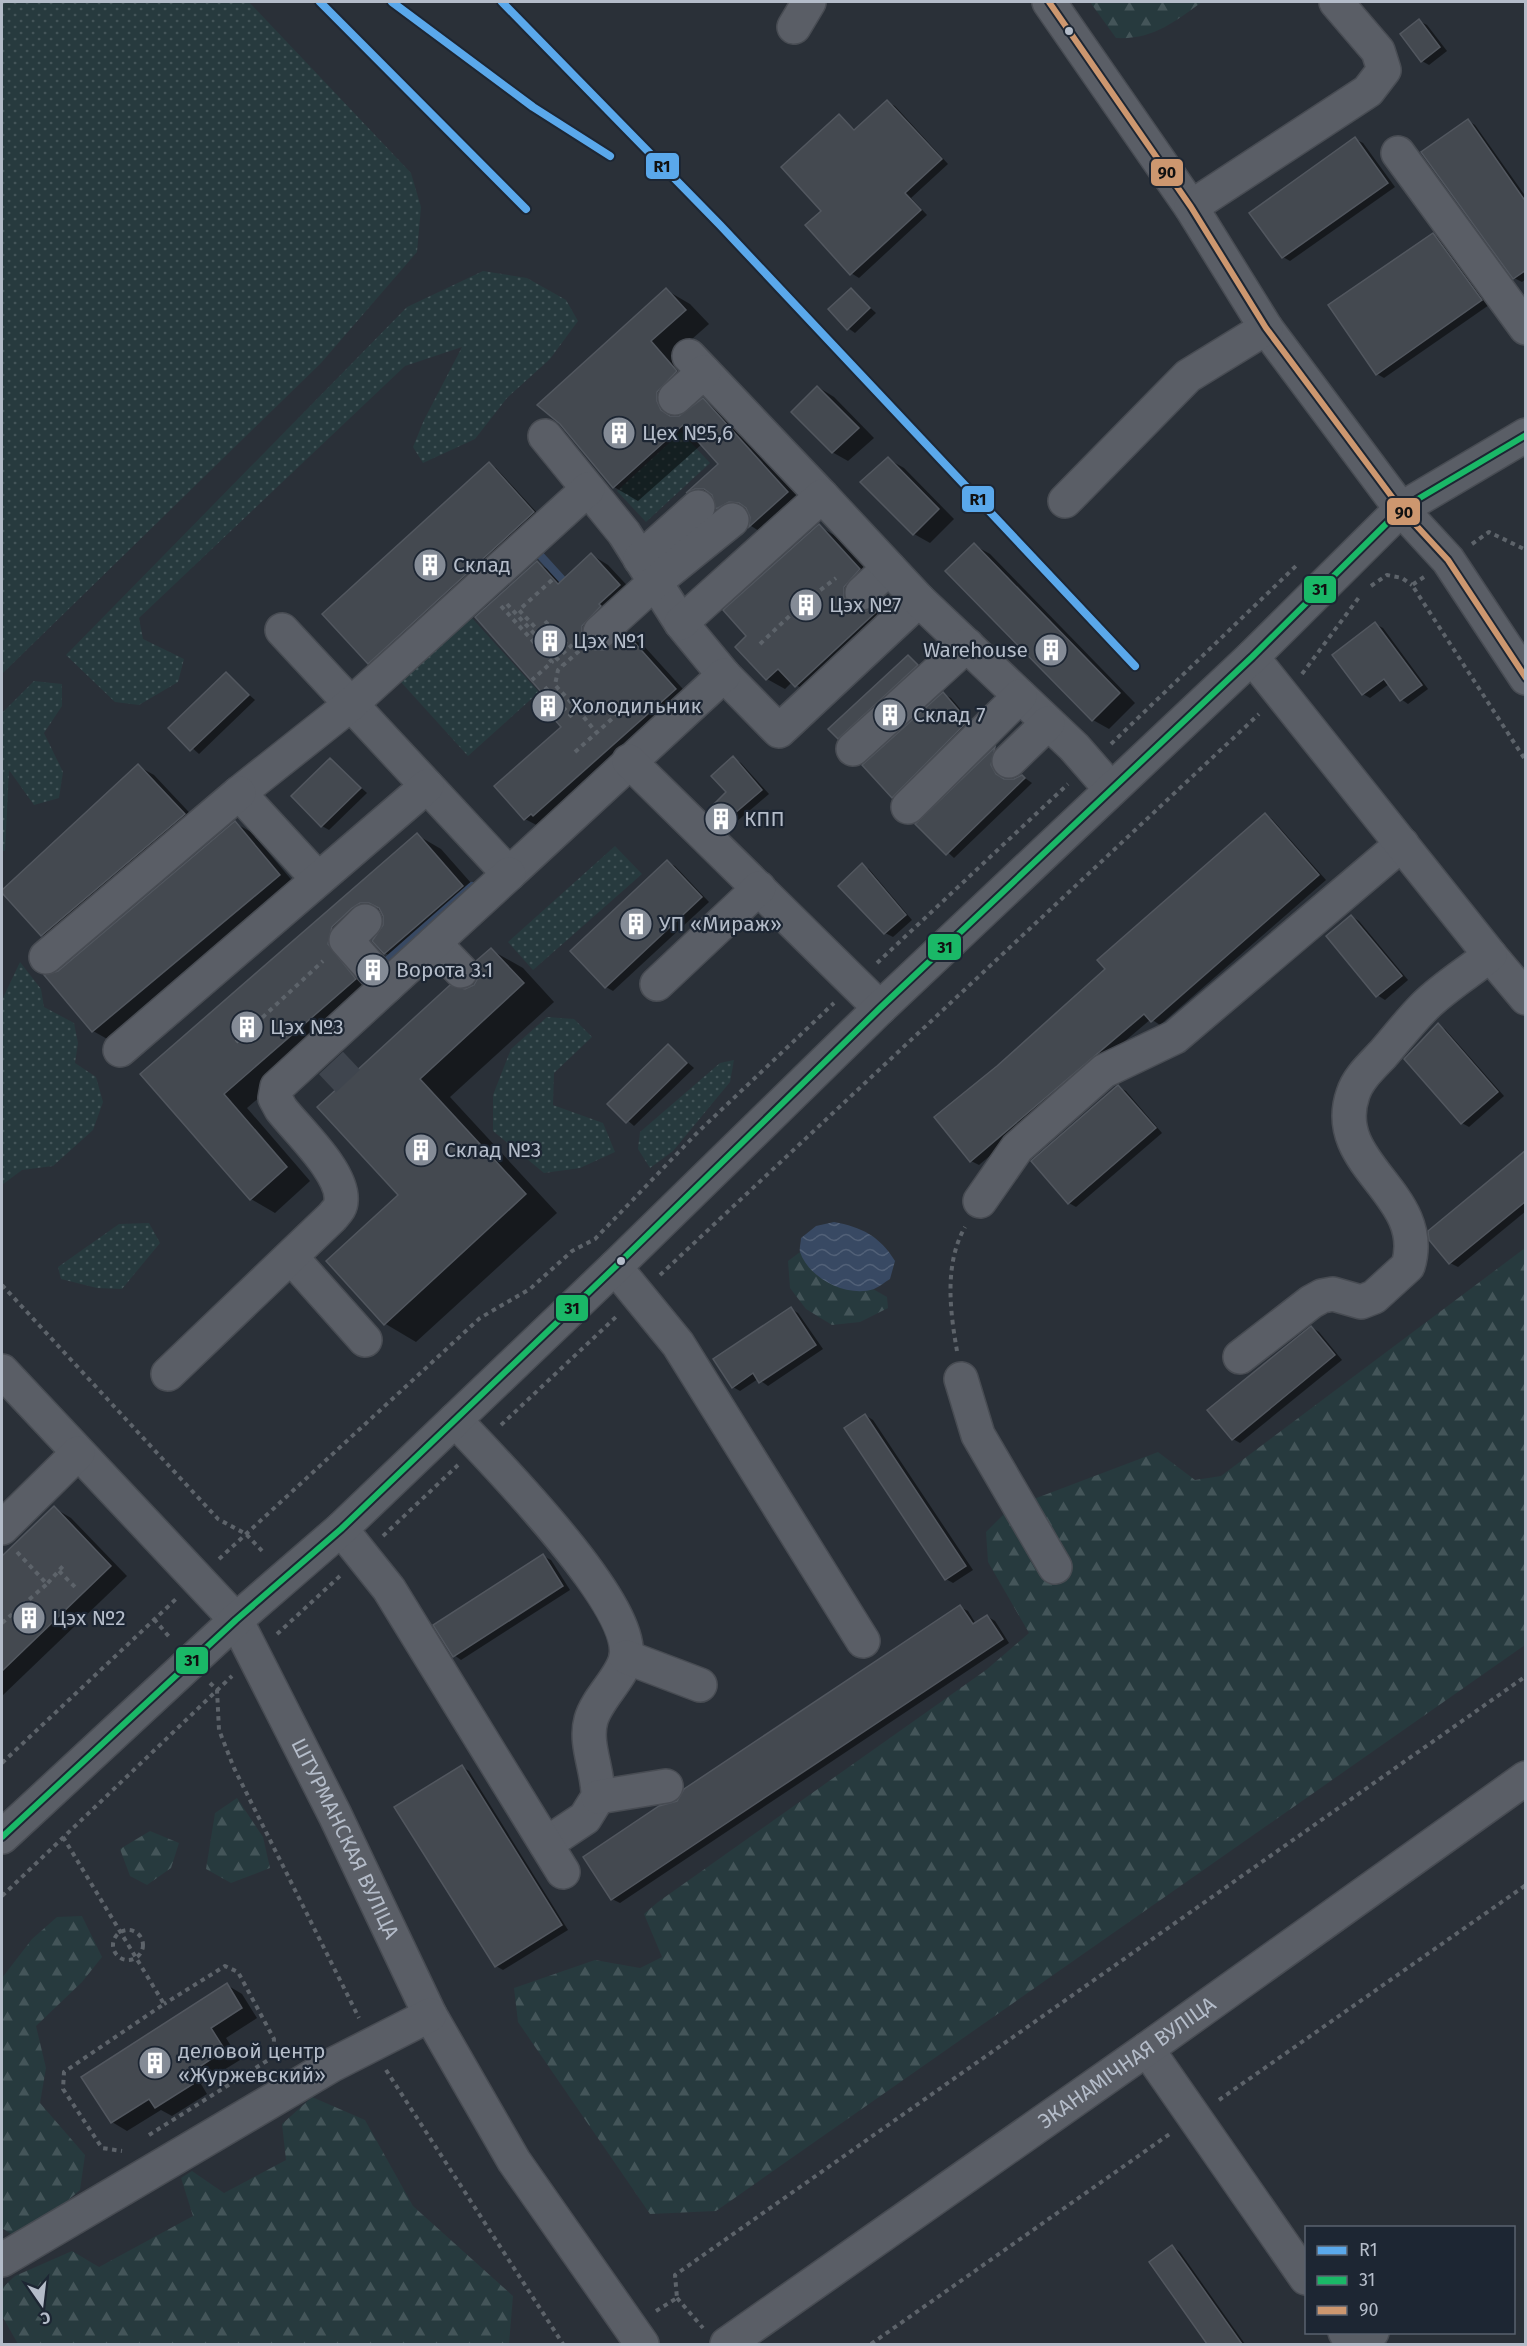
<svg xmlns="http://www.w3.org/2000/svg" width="1527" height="2346" font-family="'Fira Sans',sans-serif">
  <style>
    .grass { fill: url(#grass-dots) }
    .forest { fill: url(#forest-firs) }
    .water { fill: url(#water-waves) }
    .shadow { fill: #0007 }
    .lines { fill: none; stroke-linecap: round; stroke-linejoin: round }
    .stream { stroke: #384963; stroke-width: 8 }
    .building { fill: #444950; stroke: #52575f; stroke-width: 1.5 }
    .minor-tunnel { stroke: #3f454e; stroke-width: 33; stroke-dasharray: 33 16; stroke-linecap: butt }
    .minor-casing { stroke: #484c53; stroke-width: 36 }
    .path { stroke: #5d636a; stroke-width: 4; stroke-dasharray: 4.5 4.5; stroke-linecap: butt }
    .minor { stroke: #5a5e66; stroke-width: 33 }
    .bus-1-casing { stroke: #1d2633; stroke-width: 10 }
    .bus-2-casing { stroke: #1d2633; stroke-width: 10 }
    .bus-1 { stroke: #1ab867; stroke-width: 6 }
    .bus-2 { stroke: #cd976f; stroke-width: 6 }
    .rail-1-casing { stroke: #1d2633; stroke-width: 12 }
    .rail-1 { stroke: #5aa8eb; stroke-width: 8 }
    .bus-dot { fill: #b4bcc9; stroke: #1d2633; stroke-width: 2 }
    .labels { text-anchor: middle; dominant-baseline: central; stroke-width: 4.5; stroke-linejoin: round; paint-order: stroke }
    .poi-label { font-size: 21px; fill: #b4bcc9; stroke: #1d2633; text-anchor: start }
    .street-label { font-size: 21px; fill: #b4bcc9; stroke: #1d2633 }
    .line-badge { stroke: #1d2633; stroke-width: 2 }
    .pale-badge-label { font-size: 16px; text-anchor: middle; font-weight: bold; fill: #111 }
  </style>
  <defs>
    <pattern id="grass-dots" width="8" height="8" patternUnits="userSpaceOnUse" patternTransform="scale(1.5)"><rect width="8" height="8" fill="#273a3e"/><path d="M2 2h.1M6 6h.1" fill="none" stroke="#445559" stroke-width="1.8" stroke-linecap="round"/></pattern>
    <pattern id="forest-firs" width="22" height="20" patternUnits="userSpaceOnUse" patternTransform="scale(1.5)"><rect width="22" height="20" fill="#273a3e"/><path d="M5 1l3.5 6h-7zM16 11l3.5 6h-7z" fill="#445559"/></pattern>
    <pattern id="water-waves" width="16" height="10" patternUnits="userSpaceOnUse" patternTransform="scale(1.5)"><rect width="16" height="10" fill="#384963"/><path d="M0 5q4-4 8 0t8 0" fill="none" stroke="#526178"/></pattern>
  </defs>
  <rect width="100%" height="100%" fill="#2a3038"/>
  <g class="grass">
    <polygon points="2,2 249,2 411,173 421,207 417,252 321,363 2,674"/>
    <polygon points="483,271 527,278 566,300 578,321 550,359 507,398 475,439 423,463 413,447 424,420 462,347 405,366 139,618 143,639 184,659 178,682 139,705 115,702 66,655 407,307"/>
    <polygon points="681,432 710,463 646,522 617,491"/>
    <polygon points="471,617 539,692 468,756 400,681"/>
    <polygon points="34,681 62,684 62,706 44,733 63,772 59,798 34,805 9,770 5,851 2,851 2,713"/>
    <polygon points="615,846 642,874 533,970 508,942"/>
    <polygon points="20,962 41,989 44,1007 74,1023 78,1043 75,1063 96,1077 103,1102 93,1130 53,1166 22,1170 2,1185 2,1000"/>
    <polygon points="547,1017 574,1019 592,1037 554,1073 553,1105 603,1123 615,1152 580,1168 544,1173 493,1131 493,1095 511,1049"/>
    <polygon points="734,1060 730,1082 673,1151 650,1168 638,1149 640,1132 720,1063"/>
    <polygon points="149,1223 160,1243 122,1289 97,1288 61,1279 58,1267 119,1224"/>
  </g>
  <g class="forest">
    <path d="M1090,2h112c-28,20 -49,38 -86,36z"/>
    <polygon points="1525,1248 1525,1645 716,2211 650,2214 518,2022 514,1988 595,1960 640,1968 662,1957 644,1914 658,1902 986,1670 1029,1633 988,1562 986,1532 1010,1508 1158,1452 1195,1480 1221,1476"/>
    <polygon points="800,1252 817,1275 854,1291 873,1289 887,1297 888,1308 860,1322 832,1325 806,1309 790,1288 788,1261"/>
    <polygon points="237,1798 263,1837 270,1868 231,1883 206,1869 215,1813"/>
    <polygon points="150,1831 179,1843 171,1868 147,1885 130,1876 120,1849"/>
    <polygon points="82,1916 102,1957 82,1982 36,2026 46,2068 40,2103 85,2155 80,2190 33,2230 11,2234 2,2228 2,1978 32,1939 57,1917"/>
    <polygon points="312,2097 365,2120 413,2206 513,2296 509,2344 18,2344 2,2316 2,2288 15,2276 72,2251 99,2267 193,2216 181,2178 192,2171 224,2193 286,2160 282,2124"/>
  </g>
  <path class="water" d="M834,1222c27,5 46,14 61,39l-5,18c-5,3 -11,8 -16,10 -26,9 -65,-10 -74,-37 -1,-3 1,-10 1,-14l15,-12z"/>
  <g class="shadow">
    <polygon points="1419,21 1427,25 1447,51 1429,65 1422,61"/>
    <polygon points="887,102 895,106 948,164 911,198 927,215 859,278 851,273 823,211 839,116 856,130"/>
    <polygon points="1468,121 1475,125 1526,197 1526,279 1522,282 1514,278"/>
    <polygon points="1355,139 1363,143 1395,187 1290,261 1283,257"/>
    <polygon points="1433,235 1441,239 1489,305 1384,378 1377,374"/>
    <polygon points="666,290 690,304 709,324 674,355 700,385 681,406 680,418 703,400 727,414 811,507 774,540 751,526 752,515 741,522 717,508 716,503 711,506 688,493 720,464 702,444 638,501 614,487 561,423"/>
    <polygon points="851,290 876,313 855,333 848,328"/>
    <polygon points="818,387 834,397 874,438 848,461 832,452"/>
    <polygon points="888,459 904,468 954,519 930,543 914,534"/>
    <polygon points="489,464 496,468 541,517 376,667 369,662"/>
    <polygon points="819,526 837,537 878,580 862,608 864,613 886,598 904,609 814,697 792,682 785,689 767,679 749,636"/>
    <polygon points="974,545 990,554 1135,703 1109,729 1093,720 947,571"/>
    <polygon points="592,555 608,565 636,595 598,646 600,652 605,652 626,635 643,645 692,699 542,828 525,819 496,786 564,727 546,694 537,563 553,572 562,582"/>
    <polygon points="1375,624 1383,628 1428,689 1408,704 1401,699 1389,684 1370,698 1363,694"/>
    <polygon points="908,656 924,670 846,742 838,738"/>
    <polygon points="226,674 255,700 199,754 170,728"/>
    <polygon points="943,694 951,698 975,726 901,801 893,796"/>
    <polygon points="995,749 1002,753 998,770 1003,780 1015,780 1022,776 1032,783 954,858 917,824"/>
    <polygon points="733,758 741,763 769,794 729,828 709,811 728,792"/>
    <polygon points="330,760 367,793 329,830 322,826"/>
    <polygon points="138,766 154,775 200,824 58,944 42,935 2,891"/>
    <polygon points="1265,815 1272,819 1326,880 1160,1025 1151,1019 979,1165 971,1161 936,1117 998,1067 1107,969"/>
    <polygon points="235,823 251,832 295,884 109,1040 93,1031 59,973"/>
    <polygon points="417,835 441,849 486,900 409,967 385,953 385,916 356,941 379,993 247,1108 310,1181 275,1213 251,1199 142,1075"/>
    <polygon points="667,862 675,866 709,902 613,991 606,987"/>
    <polygon points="862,865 869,869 912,920 893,937 885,933"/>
    <polygon points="1351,916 1359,921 1408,980 1385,1000 1377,995"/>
    <polygon points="491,950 523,968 554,1002 450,1097 557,1213 416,1342 384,1323 400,1195 319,1107 475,986"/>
    <polygon points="1438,1025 1445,1029 1504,1096 1469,1127 1462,1123"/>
    <polygon points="669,1046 694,1068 634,1126 609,1104"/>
    <polygon points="1118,1087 1126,1091 1162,1133 1076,1207 1069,1203"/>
    <polygon points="1526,1157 1526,1211 1458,1267 1450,1263"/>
    <polygon points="791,1309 798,1313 823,1349 768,1386 758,1379 740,1391 733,1387"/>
    <polygon points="1311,1327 1319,1332 1342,1360 1240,1443 1233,1439"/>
    <polygon points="865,1415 873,1420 973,1570 953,1583 946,1579"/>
    <polygon points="54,1508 71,1518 127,1576 2,1696 2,1558"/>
    <polygon points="543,1556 551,1560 570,1590 461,1660 454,1655"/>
    <polygon points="960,1607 968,1611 976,1624 987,1616 995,1621 1009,1643 620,1903 612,1899"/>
    <polygon points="462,1767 469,1771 568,1930 503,1970 496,1966"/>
    <polygon points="227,1985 242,1994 257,2018 226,2038 240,2060 201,2084 207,2094 172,2116 161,2110 127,2131 112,2122"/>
    <polygon points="1173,2247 1180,2252 1245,2344 1209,2344 1151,2262"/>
  </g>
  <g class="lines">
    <g class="stream">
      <polyline points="539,554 569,587"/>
      <polyline points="381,966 472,886"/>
    </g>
  </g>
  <g class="building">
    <polygon points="1419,19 1440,47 1421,62 1400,34"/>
    <polygon points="887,100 942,159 905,193 921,210 850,275 805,225 821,211 781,167 839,114 854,130"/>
    <polygon points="1468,119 1526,202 1526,270 1513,279 1421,152"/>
    <polygon points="1355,137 1388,183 1282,258 1249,213"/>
    <polygon points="1433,233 1482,300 1376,375 1328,305"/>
    <polygon points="666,288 686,310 651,341 677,371 657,392 657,401 661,410 670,416 679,416 703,398 788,492 749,527 750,517 746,508 739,503 729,502 716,509 712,495 704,489 695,489 686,493 718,464 683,425 613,488 560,424 537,405"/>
    <polygon points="851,288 870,308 847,330 828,309"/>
    <polygon points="817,386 859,428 832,453 791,412"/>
    <polygon points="888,457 939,509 913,535 860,482"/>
    <polygon points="489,462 534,512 368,664 322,614"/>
    <polygon points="819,524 860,569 844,587 844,597 848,605 856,611 866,611 886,597 889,600 795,687 778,669 766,680 735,647 746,636 723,610"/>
    <polygon points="974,543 1120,693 1092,721 945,571"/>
    <polygon points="591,553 620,585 599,604 601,606 582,626 582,635 586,644 595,650 605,650 626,633 676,689 533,816 531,814 524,820 494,786 561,727 537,699 543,694 475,617 537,561 558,584"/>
    <polygon points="1375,622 1422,685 1400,701 1384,679 1362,695 1332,655"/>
    <polygon points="908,655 918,665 838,739 828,729"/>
    <polygon points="226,672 249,695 190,751 168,728"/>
    <polygon points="943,692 968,721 892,798 862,765"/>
    <polygon points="995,747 991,765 996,774 1004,779 1014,779 1022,775 1025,778 946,855 915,824"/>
    <polygon points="733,756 762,790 721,825 707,811 726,792 711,776"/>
    <polygon points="330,758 361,788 321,827 291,796"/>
    <polygon points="138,764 185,814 41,936 2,893 2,890"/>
    <polygon points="1265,813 1319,875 1151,1022 1144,1014 970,1162 934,1117 997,1066 1105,969 1097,960"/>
    <polygon points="235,821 280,875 92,1032 44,975 58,971"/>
    <polygon points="417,833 463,886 384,954 372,941 383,925 383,916 379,908 369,903 360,903 352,908 332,927 328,944 356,979 224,1094 287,1167 250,1200 140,1074"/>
    <polygon points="667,860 702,897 605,988 570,951"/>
    <polygon points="862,863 906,915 884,934 838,886"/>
    <polygon points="1351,915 1402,976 1376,997 1326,936"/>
    <polygon points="491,948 524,983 420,1079 526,1194 384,1325 326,1261 398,1195 317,1107 450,985 465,989 474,985 479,976 476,961"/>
    <polygon points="1438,1023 1498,1092 1461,1124 1404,1059"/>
    <polygon points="668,1044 687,1063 626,1123 607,1104"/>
    <polygon points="1118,1085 1156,1128 1068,1204 1031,1161"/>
    <polygon points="1526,1150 1526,1201 1449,1264 1429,1240 1428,1231"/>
    <polygon points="791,1307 816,1345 759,1383 753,1373 732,1388 713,1359"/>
    <polygon points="1311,1326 1335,1355 1232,1440 1207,1410"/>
    <polygon points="865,1414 966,1566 945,1580 844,1428"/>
    <polygon points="54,1506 111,1566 2,1671 2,1556"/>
    <polygon points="543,1554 563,1586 453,1657 433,1625"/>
    <polygon points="960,1605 973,1624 987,1615 1003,1639 611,1900 583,1857 659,1806 677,1801 684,1789"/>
    <polygon points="462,1765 562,1925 495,1967 394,1807"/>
    <polygon points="227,1983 242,2008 211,2028 225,2050 187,2075 193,2084 155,2108 149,2099 111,2123 81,2077"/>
    <polygon points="1172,2245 1242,2344 1207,2344 1149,2262"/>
  </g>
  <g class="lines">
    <polyline class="minor-tunnel" points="331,1063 348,1081"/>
    <defs>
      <g id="minor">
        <polyline points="1049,2 1191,207 1266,328 1401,509 1448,560 1526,678"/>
        <polyline points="794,27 809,2"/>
        <polyline points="1398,153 1526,328"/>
        <polyline points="1191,207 1368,91 1384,70 1378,51 1336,2"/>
        <polyline points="689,356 822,496"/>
        <polyline points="675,398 704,372"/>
        <polyline points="545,436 624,533 681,623 724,675 779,731 919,600"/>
        <polyline points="1065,501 1188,376 1266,328"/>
        <polyline points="640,559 698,507"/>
        <polyline points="862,593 889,568"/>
        <polyline points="681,623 822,496 919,600 1074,747 1110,788"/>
        <polyline points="282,630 509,874 724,675"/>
        <polyline points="600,632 654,583 732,520"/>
        <polyline points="853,749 967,645"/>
        <polyline points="629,761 880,1008"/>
        <polyline points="1009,761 1048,723"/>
        <polyline points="908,807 1020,696"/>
        <polyline points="318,879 239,793 350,705 588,489"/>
        <polyline points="365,921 346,940 387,986"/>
        <polyline points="434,943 461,971"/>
        <polyline points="1490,955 1526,998"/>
        <polyline points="46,957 239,793"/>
        <polyline points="657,984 759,888"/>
        <polyline points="120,1050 427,786"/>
        <polyline points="980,1201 1017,1148 1104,1071 1175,1037 1402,844"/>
        <polyline points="291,1257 365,1340"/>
        <polyline points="615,1267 678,1344 863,1641"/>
        <path d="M1240,1357l71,-55 11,-6 11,-2 28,8 13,-5 34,-31c22,-72 -80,-101 -55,-172 5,-16 19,-28 30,-40 14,-16 27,-33 42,-48 19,-19 44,-34 65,-51l-238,-298"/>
        <path id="s1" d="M2,1371l234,249 99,195 95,200 84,146 128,183"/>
        <path d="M168,1374l164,-157c4,-5 9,-9 9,-16 3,-28 -43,-70 -60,-92l-6,-11 2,-11 232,-213"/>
        <polyline points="961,1379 978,1435 1055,1567"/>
        <path d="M455,1420c37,40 180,183 171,237 -3,20 -29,41 -35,63 -7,24 8,52 7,77l-13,21 -39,26"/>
        <polyline points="2,1528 78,1453"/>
        <polyline points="341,1529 389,1589 563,1872"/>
        <polyline points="626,1657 700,1685"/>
        <polyline points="598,1797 666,1786"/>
        <polyline points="2,1837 236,1620 341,1529 615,1267 880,1008 1252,657 1401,509 1526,435"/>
        <polyline points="1147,2049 1306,2278"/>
        <polyline points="2,2260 332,2065 430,2015"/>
        <polyline points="1345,2332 1353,2344 1372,2332"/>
        <path id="s2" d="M727,2344l420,-295 379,-271"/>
      </g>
    </defs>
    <use href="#minor" class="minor-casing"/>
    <g class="path">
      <polyline points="1472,544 1489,532 1526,550"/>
      <polyline points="1424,577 1412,585 1526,761"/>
      <polyline points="552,580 519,610 561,655 573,644"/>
      <polyline points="1371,586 1387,575 1402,578 1412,585"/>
      <polyline points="507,604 563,665"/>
      <polyline points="501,606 552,662 532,680"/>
      <polyline points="545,621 569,647"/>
      <polyline points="760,644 801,605 836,578"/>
      <polyline points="579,651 558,670 555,685 578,710 583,706"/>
      <polyline points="1302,674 1360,596"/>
      <polyline points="545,687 572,717"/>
      <polyline points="578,710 596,732"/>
      <polyline points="1111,744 1298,564"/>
      <polyline points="575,752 634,699"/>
      <polyline points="877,963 1068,784"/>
      <polyline points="236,1042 323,961"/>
      <polyline points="660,1275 1259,714"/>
      <polyline points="2,1285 218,1519 246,1534 265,1554"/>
      <path d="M957,1351c-7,-40 -13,-87 8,-124"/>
      <polyline points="501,1425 618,1315"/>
      <polyline points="383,1536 458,1465"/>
      <polyline points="17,1552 47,1584 63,1566"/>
      <polyline points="219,1559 480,1318 530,1289 572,1251 595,1239 699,1131 834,1003"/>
      <polyline points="59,1571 77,1589"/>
      <polyline points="154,1619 171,1639"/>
      <polyline points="2,1623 47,1584"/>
      <polyline points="277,1634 340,1576"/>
      <polyline points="210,1683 217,1690 219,1730 234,1768 359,2018"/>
      <polyline points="2,1763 176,1599"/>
      <polyline points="63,1837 164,2004 64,2072 63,2089 102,2148 122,2151"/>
      <polyline points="2,1896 232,1676"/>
      <circle cx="128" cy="1945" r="15"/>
      <polyline points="386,2070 563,2344"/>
      <polyline points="1219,2100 1526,1885"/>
      <polyline points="149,2135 273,2057 274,2039 238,1972 225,1966 164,2004"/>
      <polyline points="677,2298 703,2328"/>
      <polyline points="656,2311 677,2298 675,2275 1526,1676"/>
      <polyline points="871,2344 1171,2133"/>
    </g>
    <use href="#minor" class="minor"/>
    <defs>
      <polyline id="bus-1" points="2,1837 236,1620 341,1529 615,1267 880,1008 1252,657 1401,509 1526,435"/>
      <polyline id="bus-2" points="1049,2 1191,207 1266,328 1401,509 1448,560 1526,678"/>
    </defs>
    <use href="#bus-1" class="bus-1-casing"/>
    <use href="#bus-2" class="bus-2-casing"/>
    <use href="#bus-1" class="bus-1"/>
    <use href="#bus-2" class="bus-2"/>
    <defs>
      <g id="rail-1">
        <polyline points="320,2 526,209"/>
        <polyline points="392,2 533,107 610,156"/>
        <polyline points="502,2 720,225 1135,666"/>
      </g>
    </defs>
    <use href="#rail-1" class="rail-1-casing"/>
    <use href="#rail-1" class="rail-1"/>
  </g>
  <defs>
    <symbol id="building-disc" viewBox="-11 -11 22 22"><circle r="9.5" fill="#848b96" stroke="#1d2633"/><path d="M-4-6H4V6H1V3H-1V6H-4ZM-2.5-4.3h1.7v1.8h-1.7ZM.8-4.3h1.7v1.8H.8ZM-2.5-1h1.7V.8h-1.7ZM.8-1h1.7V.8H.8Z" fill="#fff"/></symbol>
  </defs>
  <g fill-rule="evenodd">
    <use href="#building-disc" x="600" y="414" width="38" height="38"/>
    <use href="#building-disc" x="411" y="546" width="38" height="38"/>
    <use href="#building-disc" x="787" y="586" width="38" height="38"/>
    <use href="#building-disc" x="531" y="622" width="38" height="38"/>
    <use href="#building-disc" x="1032" y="631" width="38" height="38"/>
    <use href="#building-disc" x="529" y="687" width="38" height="38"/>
    <use href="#building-disc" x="871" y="696" width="38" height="38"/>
    <use href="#building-disc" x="702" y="800" width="38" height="38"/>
    <use href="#building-disc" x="617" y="905" width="38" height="38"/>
    <use href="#building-disc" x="354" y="951" width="38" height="38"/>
    <use href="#building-disc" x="228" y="1008" width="38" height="38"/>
    <use href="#building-disc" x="402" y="1131" width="38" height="38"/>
    <use href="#building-disc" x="10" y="1599" width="38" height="38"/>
    <use href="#building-disc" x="136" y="2044" width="38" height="38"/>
  </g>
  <g class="bus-dot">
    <circle cx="1069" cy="31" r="5"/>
    <circle cx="621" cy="1261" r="5"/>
  </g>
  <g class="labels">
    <g class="poi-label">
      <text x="642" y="433">Цех №5,6</text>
      <text x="453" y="565">Склад</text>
      <text x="829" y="605">Цэх №7</text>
      <text x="573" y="641">Цэх №1</text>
      <text x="1028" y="650" text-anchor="end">Warehouse</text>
      <text x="571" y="706">Холодильник</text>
      <text x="913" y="715">Склад 7</text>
      <text x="744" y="819">КПП</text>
      <text x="659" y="924">УП «Мираж»</text>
      <text x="396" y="970">Ворота 3.1</text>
      <text x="270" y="1027">Цэх №3</text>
      <text x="444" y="1150">Склад №3</text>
      <text x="52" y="1618">Цэх №2</text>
      <text x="178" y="2051">деловой центр<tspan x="178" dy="24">«Журжевский»</tspan></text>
    </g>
    <g class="street-label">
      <text stroke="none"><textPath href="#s1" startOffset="586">ШТУРМАНСКАЯ ВУЛІЦА</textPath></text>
      <text stroke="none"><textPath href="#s2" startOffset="489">ЭКАНАМІЧНАЯ ВУЛІЦА</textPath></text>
    </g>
  </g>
  <g class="line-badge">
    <rect x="645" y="152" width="35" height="28" rx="6" fill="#5aa8eb"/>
    <rect x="1150" y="158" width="34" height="29" rx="6" fill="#cd976f"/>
    <rect x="961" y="485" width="34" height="28" rx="6" fill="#5aa8eb"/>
    <rect x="1386" y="497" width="35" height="29" rx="6" fill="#cd976f"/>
    <rect x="1303" y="575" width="34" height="29" rx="6" fill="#1ab867"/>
    <rect x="927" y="933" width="35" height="28" rx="6" fill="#1ab867"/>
    <rect x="555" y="1294" width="34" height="28" rx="6" fill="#1ab867"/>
    <rect x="175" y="1646" width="34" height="29" rx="6" fill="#1ab867"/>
  </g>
  <g class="pale-badge-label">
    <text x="662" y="172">R1</text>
    <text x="1167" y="178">90</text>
    <text x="978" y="505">R1</text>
    <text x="1404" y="518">90</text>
    <text x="1320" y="595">31</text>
    <text x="945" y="953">31</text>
    <text x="572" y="1314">31</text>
    <text x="192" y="1666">31</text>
  </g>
  <rect width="1527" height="2346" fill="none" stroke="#b4bcc9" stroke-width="6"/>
  <rect x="1305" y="2226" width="210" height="108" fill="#1d2633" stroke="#59626f" stroke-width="1.5"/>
  <rect x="1317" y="2246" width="30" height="9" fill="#5aa8eb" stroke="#59626f" stroke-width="1.5"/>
  <text x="1359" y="2256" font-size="18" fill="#b4bcc9">R1</text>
  <rect x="1317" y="2276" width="30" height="9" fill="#1ab867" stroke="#59626f" stroke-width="1.5"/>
  <text x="1359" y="2286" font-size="18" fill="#b4bcc9">31</text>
  <rect x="1317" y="2306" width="30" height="9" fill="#cd976f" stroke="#59626f" stroke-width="1.5"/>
  <text x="1359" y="2316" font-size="18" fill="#b4bcc9">90</text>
  <g transform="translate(42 2304) rotate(166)" stroke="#1d2633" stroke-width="4.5" paint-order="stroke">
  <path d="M0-4.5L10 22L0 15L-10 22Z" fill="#b4bcc9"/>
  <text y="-9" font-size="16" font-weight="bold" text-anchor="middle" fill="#b4bcc9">С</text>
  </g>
</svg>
